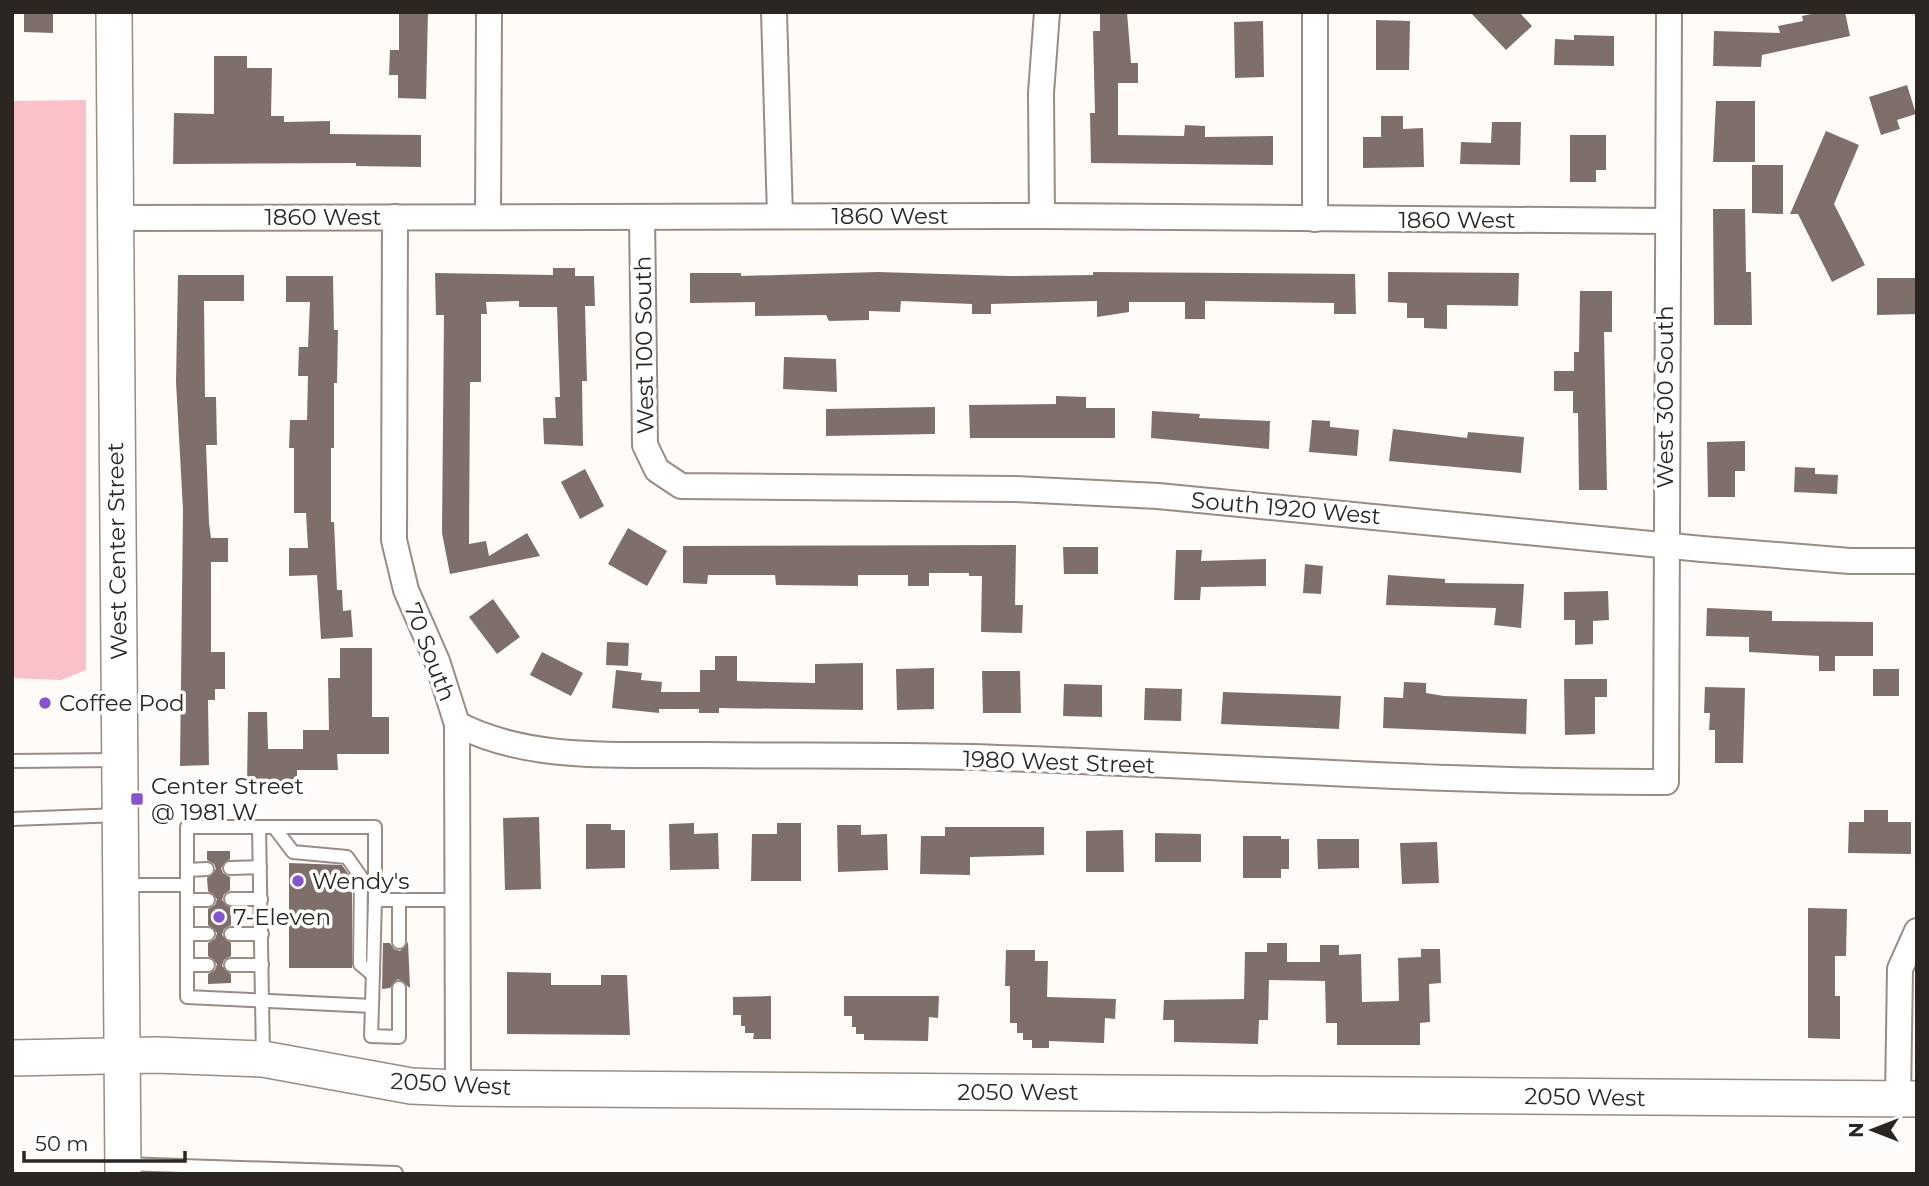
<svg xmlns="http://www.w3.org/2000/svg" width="1929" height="1186" font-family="Montserrat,sans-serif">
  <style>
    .green { fill: #fac1c8 }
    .building { fill: #7f6f6b }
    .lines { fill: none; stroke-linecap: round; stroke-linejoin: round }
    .lane-casing { stroke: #998c83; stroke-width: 16 }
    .street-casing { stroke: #998c83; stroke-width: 28 }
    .secondary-casing { stroke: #998c83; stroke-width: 38 }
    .lane { stroke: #fff; stroke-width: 12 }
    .street { stroke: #fff; stroke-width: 24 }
    .secondary { stroke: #fff; stroke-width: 35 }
    .poi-dot { fill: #8655ce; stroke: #fff; stroke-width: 2.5 }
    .labels { text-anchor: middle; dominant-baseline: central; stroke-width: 7; stroke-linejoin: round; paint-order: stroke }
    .street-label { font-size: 23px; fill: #2c2623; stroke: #fff }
    .poi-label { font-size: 23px; fill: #2c2623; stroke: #fff; text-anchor: start }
  </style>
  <rect width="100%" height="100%" fill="#fefbf9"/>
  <polygon class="green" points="86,100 86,670 61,680 12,678 12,101"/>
  <g class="building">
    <polygon points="24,12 53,12 53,33 24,32"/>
    <polygon points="399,12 428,12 426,99 398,98 398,75 389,75 390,50 399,50"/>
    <polygon points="1100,12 1127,12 1131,63 1138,63 1138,83 1118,83 1118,135 1184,136 1185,125 1205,126 1205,137 1273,136 1273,165 1091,163 1090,113 1095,113 1093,31 1100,31"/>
    <polygon points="1470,12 1519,12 1532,26 1506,50"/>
    <polygon points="1820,12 1845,12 1850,36 1762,55 1761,67 1713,66 1714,31 1780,33 1778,26 1803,21 1802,16"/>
    <polygon points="1376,20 1410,21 1409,70 1376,70"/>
    <polygon points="1263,21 1264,77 1235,78 1234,22"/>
    <polygon points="1574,35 1614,36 1614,66 1554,65 1555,39 1574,40"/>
    <polygon points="214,56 247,56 247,68 272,68 271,116 284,116 284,122 330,121 330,134 421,135 421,167 356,166 356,163 173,164 174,113 214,114"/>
    <polygon points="1907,85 1916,114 1897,120 1900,129 1881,135 1869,97"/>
    <polygon points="1716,101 1755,101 1755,162 1713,162"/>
    <polygon points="1381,116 1403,116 1403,129 1423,128 1424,167 1363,168 1363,137 1381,137"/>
    <polygon points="1492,122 1521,122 1520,165 1460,164 1461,142 1491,143"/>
    <polygon points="1826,131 1859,145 1834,204 1865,265 1832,282 1798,214 1790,214"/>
    <polygon points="1570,135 1606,135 1606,170 1596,170 1596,182 1570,182"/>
    <polygon points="1752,165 1783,165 1783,214 1752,213"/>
    <polygon points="1713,209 1745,209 1746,272 1751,272 1752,325 1714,325"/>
    <polygon points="553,268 575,268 575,276 594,276 595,306 585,306 587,381 582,381 583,446 544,444 543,418 556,418 555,397 560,397 557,307 519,307 519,301 486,302 487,314 481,314 481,382 470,382 469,544 486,541 489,556 527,533 540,556 450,574 442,533 444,315 436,315 435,273 553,275"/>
    <polygon points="878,272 1008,276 1093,275 1093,272 1355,274 1356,314 1334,314 1334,303 1205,301 1205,319 1185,319 1185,302 1129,302 1129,312 1097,317 1097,301 991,304 991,314 972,314 972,304 901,301 900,312 869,311 869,320 829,321 826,315 755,316 755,302 690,303 690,273 741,273 741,276"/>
    <polygon points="1388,272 1519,273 1518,306 1447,305 1447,329 1424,328 1424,318 1407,318 1407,303 1388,302"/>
    <polygon points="178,275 244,275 244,301 204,301 205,397 216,397 217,445 206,445 209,523 211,538 228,538 228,562 211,562 211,652 225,652 225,689 215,689 215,700 208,700 209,765 180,766 183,510 176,382"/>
    <polygon points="286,276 333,276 334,330 338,330 337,383 334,383 334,448 331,448 331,522 334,522 337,590 342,590 343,611 351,610 353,637 321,639 317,575 289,576 289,548 308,548 306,513 294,513 294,448 289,448 290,420 307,420 308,376 298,376 299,347 308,347 310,302 286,302"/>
    <polygon points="1877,278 1917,278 1917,314 1877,315"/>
    <polygon points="1580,291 1612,291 1612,332 1604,332 1607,490 1579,490 1578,413 1573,413 1573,391 1554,391 1554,371 1574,371 1574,352 1579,352"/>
    <polygon points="784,357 836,359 837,392 783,389"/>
    <polygon points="1056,396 1086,397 1086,408 1115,408 1115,438 970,438 969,405 1056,404"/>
    <polygon points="935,407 935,434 826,436 826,409"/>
    <polygon points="1152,411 1200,414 1199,418 1270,421 1269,449 1151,438"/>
    <polygon points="1312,420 1330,421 1330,427 1359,430 1357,456 1309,452"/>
    <polygon points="1393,429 1467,438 1468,432 1524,437 1521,473 1389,461"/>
    <polygon points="1745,441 1745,471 1735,471 1735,497 1708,497 1707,442"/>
    <polygon points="1795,467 1815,468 1815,474 1838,475 1837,494 1794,492"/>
    <polygon points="585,469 604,506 580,519 561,482"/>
    <polygon points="628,528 667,551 647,586 608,564"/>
    <polygon points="1016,545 1015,605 1023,605 1022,633 981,632 982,576 969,576 969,573 929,573 929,586 908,586 908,575 858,575 858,586 776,585 775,575 708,575 707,584 683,583 683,546"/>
    <polygon points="1063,547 1098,547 1098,574 1064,574"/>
    <polygon points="1176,550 1202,550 1201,561 1266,559 1266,586 1201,587 1200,600 1174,600"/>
    <polygon points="1305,564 1323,566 1321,594 1303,593"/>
    <polygon points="1388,575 1445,579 1445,583 1524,584 1521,628 1494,625 1496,608 1386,605"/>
    <polygon points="1608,591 1609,620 1593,621 1593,644 1575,645 1575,620 1564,620 1564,592"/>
    <polygon points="493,599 520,637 497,654 469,617"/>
    <polygon points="1707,608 1772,611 1772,621 1873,622 1873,656 1835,656 1835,671 1819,671 1819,656 1749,652 1749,637 1706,636"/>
    <polygon points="607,642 629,643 628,666 606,665"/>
    <polygon points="340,648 372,648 372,717 389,717 389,754 337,754 338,770 297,770 297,782 247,786 248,712 267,712 268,749 303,749 303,730 329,730 328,678 340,678"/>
    <polygon points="542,652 583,673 571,696 530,675"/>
    <polygon points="715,656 737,656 737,681 815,683 815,664 863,663 863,710 719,708 719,713 699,713 699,709 659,709 659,713 612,708 616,670 642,673 641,680 662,682 661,692 700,692 700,670 715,670"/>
    <polygon points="934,668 934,709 897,710 896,669"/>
    <rect x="1873" y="669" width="26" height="27"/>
    <polygon points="982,671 1020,671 1021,713 983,713"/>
    <polygon points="1564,679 1607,679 1607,697 1595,697 1595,734 1565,735"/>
    <polygon points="1404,682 1426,683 1426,693 1444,696 1527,699 1526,734 1383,728 1384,697 1403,698"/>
    <polygon points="1064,684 1102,685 1102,717 1063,716"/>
    <polygon points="1705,687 1745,688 1743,763 1715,763 1715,730 1709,730 1710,713 1704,713"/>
    <polygon points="1145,688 1182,689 1181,721 1144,720"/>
    <polygon points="1223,692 1341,696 1339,729 1221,724"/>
    <polygon points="1864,810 1888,810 1888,822 1911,822 1911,854 1848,853 1849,822 1864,822"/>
    <polygon points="539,817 541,889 505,890 503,818"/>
    <polygon points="694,823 694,834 718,833 719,869 670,870 669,824"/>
    <polygon points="777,823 801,823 801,881 751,881 752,834 777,834"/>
    <polygon points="586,824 611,824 611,830 625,830 625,868 586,869"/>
    <polygon points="837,825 861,825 861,835 887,834 888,870 838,872"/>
    <polygon points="945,827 1044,827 1044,855 970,857 970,875 920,874 921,836 945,836"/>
    <polygon points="1123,830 1124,872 1086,872 1086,831"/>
    <polygon points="1155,833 1201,834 1201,862 1155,862"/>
    <polygon points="1243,836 1281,836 1281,839 1289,839 1289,869 1281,869 1281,878 1243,878"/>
    <polygon points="1317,839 1359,839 1359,868 1318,869"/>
    <polygon points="1437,842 1439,883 1402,884 1400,843"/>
    <polygon points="207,851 230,851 230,859 221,868 223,873 230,877 230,890 224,894 222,900 231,908 231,925 224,929 222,935 231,943 231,956 224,960 222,966 231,974 231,983 208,984 208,974 215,970 217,964 208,956 208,943 215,939 217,933 208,925 208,909 215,905 217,899 208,891 207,878 216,869 214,864 207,860"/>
    <polygon points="289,863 342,865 352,879 352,968 289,968"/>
    <polygon points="1808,908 1847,909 1846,956 1835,956 1835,996 1840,996 1840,1039 1808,1038"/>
    <polygon points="408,942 410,988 398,979 390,988 382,989 383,943 390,943 394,949 400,951"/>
    <polygon points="1267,943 1287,943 1287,962 1320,962 1320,945 1339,945 1339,955 1361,954 1362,1002 1399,1001 1398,958 1421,957 1421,949 1440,949 1441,983 1429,984 1430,1022 1420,1023 1420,1045 1337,1045 1337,1023 1326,1023 1325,981 1269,980 1268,1020 1259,1020 1258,1044 1174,1042 1174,1020 1163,1020 1164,1000 1244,999 1245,952 1267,952"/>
    <polygon points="1006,950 1035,950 1035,961 1048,961 1047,997 1116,999 1115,1019 1105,1018 1104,1043 1049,1041 1049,1048 1032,1048 1032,1040 1023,1040 1023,1033 1017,1033 1017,1023 1010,1023 1010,986 1005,986"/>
    <polygon points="507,972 551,973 551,985 601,985 601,975 627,975 630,1035 507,1034"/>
    <polygon points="771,996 771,1039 753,1039 754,1033 745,1033 745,1026 741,1026 741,1015 733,1015 733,997"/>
    <polygon points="844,996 939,996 938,1018 929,1017 928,1041 864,1040 864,1034 856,1034 856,1027 852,1027 852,1016 844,1016"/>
  </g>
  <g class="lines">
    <defs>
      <g id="lane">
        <polyline points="12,761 117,760"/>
        <polyline points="12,819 120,815"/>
        <polyline points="259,827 263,1058"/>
        <polyline points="274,827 293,852 347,857 361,877 360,964 373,975"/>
        <polyline points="230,868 260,867"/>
        <polyline points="187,870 207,869"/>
        <polyline points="124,885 187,885"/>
        <polyline points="231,899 261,899"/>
        <polyline points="188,900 208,900"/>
        <polyline points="375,900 372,1006 187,997 187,827 375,827 375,900 457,900"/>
        <polyline points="399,900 399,942"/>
        <polyline points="188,934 208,934"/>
        <polyline points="231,934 262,934"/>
        <polyline points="188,965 208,965"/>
        <polyline points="231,965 262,965"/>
        <polyline points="372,1006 371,1036 399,1037 399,988"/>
        <polyline points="123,1164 396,1173"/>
      </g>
      <g id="street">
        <polyline points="774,12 780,216"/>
        <polyline points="488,215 489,12"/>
        <polyline points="1042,216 1041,93 1047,12"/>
        <polyline points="395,217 394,540 406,590 437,661 457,724 458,1088"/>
        <polyline points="642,217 645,445 657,470 681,486 1014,489 1158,496 1702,549 1850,561 1917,561"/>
        <polyline points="114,218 1042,216 1666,221"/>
        <polyline points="1315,219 1315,12"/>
        <path d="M457,724c73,38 164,30 245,31 90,1 179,0 269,2 232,7 463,26 695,25l3,-770"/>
        <polyline points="1898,1099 1900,969 1917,931"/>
      </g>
      <g id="secondary">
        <polyline points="114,12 123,1174"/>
        <polyline points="12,1058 156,1055 263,1059 411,1086 458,1088 1917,1099"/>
      </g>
    </defs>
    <use href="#lane" class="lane-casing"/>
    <use href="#street" class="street-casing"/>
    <use href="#secondary" class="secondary-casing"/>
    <use href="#lane" class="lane"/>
    <use href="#street" class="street"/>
    <use href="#secondary" class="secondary"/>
  </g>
  <g class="poi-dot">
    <circle cx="45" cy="703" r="7"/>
    <rect x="130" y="792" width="14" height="14" rx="3.5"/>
    <circle cx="298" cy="881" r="7"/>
    <circle cx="219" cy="917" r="7"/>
  </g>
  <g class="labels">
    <g class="street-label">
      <text x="890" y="216">1860 West</text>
      <text x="323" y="217">1860 West</text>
      <text x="1457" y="220">1860 West</text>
      <text transform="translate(644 345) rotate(-91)">West 100 South</text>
      <text transform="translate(1665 397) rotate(-90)">West 300 South</text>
      <text transform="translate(1286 508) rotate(5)">South 1920 West</text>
      <text transform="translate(117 551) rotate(-91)">West Center Street</text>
      <text transform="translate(430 652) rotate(69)">70 South</text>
      <text transform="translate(1059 762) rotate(2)">1980 West Street</text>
      <text transform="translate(451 1084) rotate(3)">2050 West</text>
      <text x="1018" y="1092">2050 West</text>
      <text transform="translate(1585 1097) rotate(1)">2050 West</text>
    </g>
    <g class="poi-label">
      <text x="59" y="703">Coffee Pod</text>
      <text x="151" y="786">Center Street<tspan x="151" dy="26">@ 1981 W</tspan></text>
      <text x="312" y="881">Wendy's</text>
      <text x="233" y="917">7-Eleven</text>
    </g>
  </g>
  <rect width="1929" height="1186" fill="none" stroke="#2c2623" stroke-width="28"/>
  <g transform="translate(1873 1130) rotate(270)" stroke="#ffffff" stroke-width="5" paint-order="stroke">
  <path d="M0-5L12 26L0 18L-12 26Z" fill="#2c2623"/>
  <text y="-10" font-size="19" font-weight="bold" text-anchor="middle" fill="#2c2623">N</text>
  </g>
  <path d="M24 1151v10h161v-10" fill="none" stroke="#2c2623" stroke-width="3.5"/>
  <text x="35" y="1151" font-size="21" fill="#2c2623" stroke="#ffffff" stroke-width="5" paint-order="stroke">50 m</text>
</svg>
